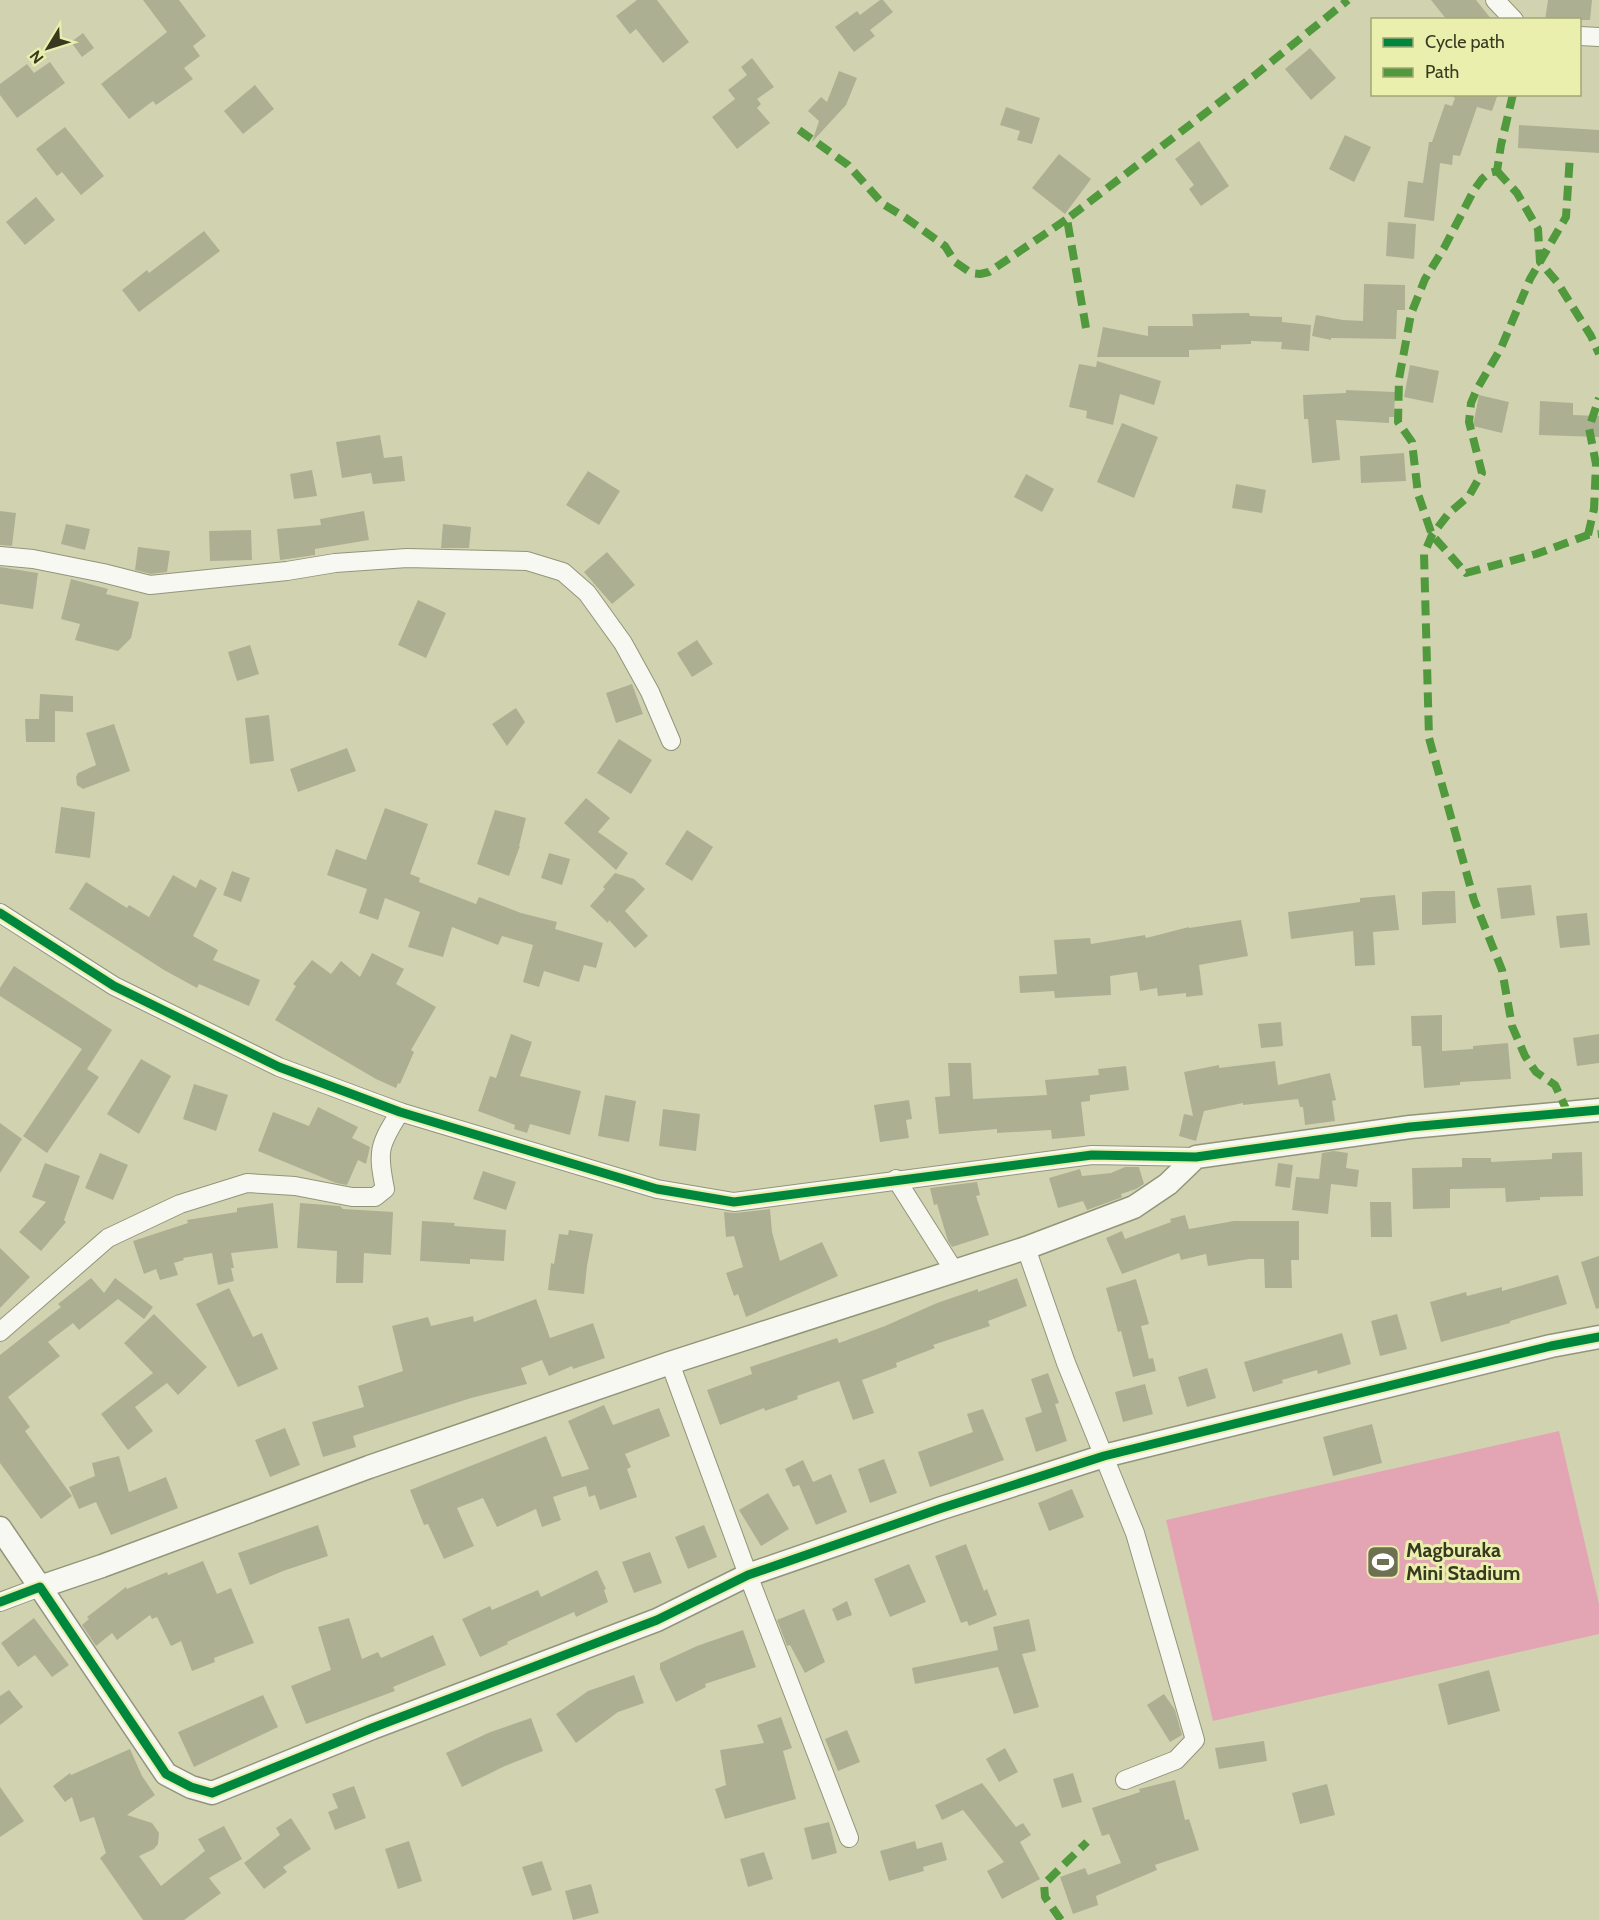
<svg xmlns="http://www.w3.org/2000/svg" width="1599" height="1920" font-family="Cabin,sans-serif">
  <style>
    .green { fill: #e3a5b4 }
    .building { fill: #adaf93 }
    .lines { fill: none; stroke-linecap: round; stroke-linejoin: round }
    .minor-casing { stroke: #939579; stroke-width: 20 }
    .tertiary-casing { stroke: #939579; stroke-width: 25 }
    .minor { stroke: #f8f8f3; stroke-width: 18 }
    .tertiary { stroke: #f8f8f3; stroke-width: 22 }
    .quiet { stroke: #50993d; stroke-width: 8; stroke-dasharray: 15 8; stroke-linecap: butt }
    .cycleway-casing { stroke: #ebefae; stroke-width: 13 }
    .cycleway { stroke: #00873e; stroke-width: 9 }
    .labels { text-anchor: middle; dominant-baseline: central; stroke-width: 6; stroke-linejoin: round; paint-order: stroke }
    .poi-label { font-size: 20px; font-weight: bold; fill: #383a20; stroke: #ebefae; text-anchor: start }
  </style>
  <rect width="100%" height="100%" fill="#d1d3b0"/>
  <polygon class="green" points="1559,1431 1599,1604 1599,1634 1213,1721 1166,1520"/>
  <g class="building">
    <polygon points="143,0 179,0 206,36 193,46 200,56 184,68 193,79 156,105 153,101 129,119 101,84 167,32"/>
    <polygon points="637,0 657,0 689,42 663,63 636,29 630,34 616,16"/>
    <polygon points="880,0 883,0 893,12 870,30 875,36 854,52 835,27 857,11 860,15"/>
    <polygon points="1431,0 1476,0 1492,20 1447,20"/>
    <polygon points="1548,0 1592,0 1590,20 1545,20"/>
    <polygon points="83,33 94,48 82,57 71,42"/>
    <polygon points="1310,48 1336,78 1311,100 1285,69"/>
    <polygon points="752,58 774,87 757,99 761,104 757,108 770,123 737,149 712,117 735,99 728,90 747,75 741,67"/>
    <polygon points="50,62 65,83 17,118 0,95 0,84 27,64 34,73"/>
    <polygon points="839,71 857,78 846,105 812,142 819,121 808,111 821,97 827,102"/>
    <polygon points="255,85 274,109 243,134 224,111"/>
    <polygon points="1448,94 1498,94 1492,111 1477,107 1460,156 1453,155 1452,165 1440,163 1434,221 1404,217 1408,181 1423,183 1429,142 1432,142 1445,104 1452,106 1455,98"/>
    <polygon points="1006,107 1040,118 1032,144 1017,140 1020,131 1000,125"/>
    <polygon points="1519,125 1599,130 1599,153 1518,148"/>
    <polygon points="65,127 104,176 81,195 62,172 57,176 36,149"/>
    <polygon points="1345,135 1371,147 1354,182 1329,169"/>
    <polygon points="1199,141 1229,186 1201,206 1189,189 1194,185 1175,159"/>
    <polygon points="1059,154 1091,179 1065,214 1032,188"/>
    <polygon points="36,197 55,220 25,245 6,222"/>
    <polygon points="1388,222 1416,224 1414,259 1386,256"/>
    <polygon points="204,231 220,251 139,312 122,290 147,270 149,273"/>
    <polygon points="1364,284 1405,285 1405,310 1397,310 1396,339 1331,338 1331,340 1312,336 1316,315 1343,320 1363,321"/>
    <polygon points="1249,313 1250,316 1282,317 1282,322 1311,325 1309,351 1281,349 1282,342 1251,341 1251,344 1221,345 1221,349 1189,350 1189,357 1097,357 1103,327 1148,336 1148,326 1193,326 1192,314"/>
    <polygon points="1097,361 1161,381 1154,405 1120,394 1113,425 1086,418 1087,411 1069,407 1079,364 1096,367"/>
    <polygon points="1410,365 1439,371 1433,403 1404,397"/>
    <polygon points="1346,390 1395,392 1394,417 1389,417 1389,423 1336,420 1340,460 1312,463 1308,419 1304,419 1303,395 1346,393"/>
    <polygon points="1479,395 1509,402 1502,433 1473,426"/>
    <polygon points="1540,401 1573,403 1573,415 1599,416 1599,437 1539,435"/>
    <polygon points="1122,423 1158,437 1134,498 1097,482"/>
    <polygon points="380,435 384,458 402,456 405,481 373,484 371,473 342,478 336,442"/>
    <polygon points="1404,453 1406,481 1361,483 1360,456"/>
    <polygon points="312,470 317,496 294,499 290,474"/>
    <polygon points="588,471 620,491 599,525 566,505"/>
    <polygon points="1026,474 1054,489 1042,512 1014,497"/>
    <polygon points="1236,484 1266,490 1262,513 1232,508"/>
    <polygon points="0,511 16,513 12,546 0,545"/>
    <polygon points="364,511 369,540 315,549 315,555 280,560 277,529 321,525 320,519"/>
    <polygon points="66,524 90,529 85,550 61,544"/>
    <polygon points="443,524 471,527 469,548 441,548"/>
    <polygon points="251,530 252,560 210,561 209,531"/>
    <polygon points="138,547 170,551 167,572 151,574 135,570"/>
    <polygon points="607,552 635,585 612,604 584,572"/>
    <polygon points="0,567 38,573 33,609 0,604"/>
    <polygon points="71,579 108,589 106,594 139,602 131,638 118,651 75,640 80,624 61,619"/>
    <polygon points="418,600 446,613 426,658 398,645"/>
    <polygon points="697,640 713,664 692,677 677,653"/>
    <polygon points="250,645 259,674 237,681 228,652"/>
    <polygon points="632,684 643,714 616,723 606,693"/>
    <polygon points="40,694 73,696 73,712 55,711 55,742 26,742 25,719 39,719"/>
    <polygon points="516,708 525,722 507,746 492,724"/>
    <polygon points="269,715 274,761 250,764 245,718"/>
    <polygon points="114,724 130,771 83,789 77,785 76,777 78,773 96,765 86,733"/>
    <polygon points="619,739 652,760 631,794 597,773"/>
    <polygon points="347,748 356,771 298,792 290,769"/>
    <polygon points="586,798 610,818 598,832 628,853 616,870 564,823"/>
    <polygon points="61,807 95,812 90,858 55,853"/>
    <polygon points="385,808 428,824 410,874 420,878 419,882 476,904 479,897 521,913 557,922 555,929 603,943 596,968 584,965 579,982 544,971 539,987 523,982 533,945 502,936 498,945 452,927 443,957 408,947 420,912 385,898 378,920 359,913 367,889 327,875 336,849 366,860"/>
    <polygon points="495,810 526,818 519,846 520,846 509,876 477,864"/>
    <polygon points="687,830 713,847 692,881 665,864"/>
    <polygon points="549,853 570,859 562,885 541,878"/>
    <polygon points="232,871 250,878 241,902 223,895"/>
    <polygon points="615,873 634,879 645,889 625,911 648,936 635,948 609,920 608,923 590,906 605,889 603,887"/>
    <polygon points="173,875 196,888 200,879 217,888 193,936 218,950 213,960 260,980 249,1006 199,984 197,988 164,970 69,909 86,882 127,908 129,905 149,917"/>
    <polygon points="1531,885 1535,915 1501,919 1497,888"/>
    <polygon points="1435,891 1455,891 1456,923 1422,925 1422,892"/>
    <polygon points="1395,895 1399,930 1373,932 1375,965 1355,966 1353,931 1291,939 1288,912 1360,902 1360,898"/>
    <polygon points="1587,913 1590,945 1560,948 1556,916"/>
    <polygon points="1241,920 1248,956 1199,965 1203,995 1186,997 1186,993 1158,996 1157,988 1140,991 1137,972 1110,976 1111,995 1055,998 1054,991 1020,993 1019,976 1057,974 1054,940 1090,938 1091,944 1145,935 1146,938 1189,927 1189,928"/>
    <polygon points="372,953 404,969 396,984 436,1007 411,1050 414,1052 400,1084 398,1083 396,1088 376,1079 275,1020 296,986 293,984 312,960 331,974 341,961 360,977"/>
    <polygon points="14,966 112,1030 87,1069 99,1077 47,1153 23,1136 82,1049 0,996 0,988"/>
    <polygon points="1442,1015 1442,1051 1473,1049 1473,1046 1508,1043 1511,1079 1460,1082 1460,1085 1424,1088 1421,1046 1412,1046 1411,1016"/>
    <polygon points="1281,1022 1283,1046 1261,1048 1258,1024"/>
    <polygon points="511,1034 532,1042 520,1076 581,1091 570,1135 530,1124 527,1133 514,1129 515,1125 478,1111 490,1076 496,1078"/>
    <polygon points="1599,1034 1599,1063 1577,1066 1573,1038"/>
    <polygon points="141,1059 171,1076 139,1134 107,1114"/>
    <polygon points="1275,1061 1278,1085 1330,1073 1336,1100 1332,1101 1335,1121 1305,1125 1303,1107 1300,1107 1298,1099 1243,1105 1243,1103 1204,1111 1196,1141 1179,1136 1184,1114 1193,1116 1184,1072 1219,1065 1219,1068"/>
    <polygon points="948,1063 971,1063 973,1099 1047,1095 1045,1080 1099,1075 1098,1069 1126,1066 1129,1090 1090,1095 1090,1101 1081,1102 1085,1136 1052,1139 1051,1130 997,1133 997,1129 939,1134 935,1097 950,1096"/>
    <polygon points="194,1084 228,1095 216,1131 183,1119"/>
    <polygon points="605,1095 636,1101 629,1142 598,1136"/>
    <polygon points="909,1100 912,1119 906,1120 909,1138 880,1142 874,1105"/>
    <polygon points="318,1107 358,1127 352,1138 370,1147 366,1164 358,1160 347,1185 336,1183 258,1151 273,1112 309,1126"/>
    <polygon points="663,1109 700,1114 696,1151 659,1146"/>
    <polygon points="0,1123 22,1139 0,1173"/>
    <polygon points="1334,1151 1348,1153 1346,1168 1359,1170 1357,1187 1331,1184 1328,1214 1292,1210 1296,1177 1319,1179 1322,1153"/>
    <polygon points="1582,1152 1583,1196 1540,1197 1540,1200 1506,1202 1505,1188 1450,1189 1450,1208 1413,1209 1412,1168 1462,1167 1462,1158 1491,1158 1491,1162 1552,1159 1552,1153"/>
    <polygon points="100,1153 128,1165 113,1200 85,1188"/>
    <polygon points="45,1163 80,1176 64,1220 66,1222 41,1251 19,1232 46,1202 32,1197"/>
    <polygon points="1278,1163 1293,1165 1290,1188 1275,1186"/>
    <polygon points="1125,1167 1139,1167 1144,1184 1136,1189 1121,1194 1122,1197 1120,1198 1087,1210 1083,1201 1058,1208 1049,1178 1080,1169 1082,1176 1111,1173"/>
    <polygon points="483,1171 516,1182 506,1210 473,1199"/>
    <polygon points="977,1182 980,1195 976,1196 989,1235 952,1247 948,1241 937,1204 934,1205 930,1188"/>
    <polygon points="1370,1202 1391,1202 1392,1237 1371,1237"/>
    <polygon points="273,1203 278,1248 231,1253 234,1268 231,1268 234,1281 218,1285 212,1253 183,1258 184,1260 174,1263 178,1275 160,1280 156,1269 144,1274 133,1241 188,1223 187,1220 237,1212 237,1208"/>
    <polygon points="300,1203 340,1206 343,1209 393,1212 391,1255 364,1253 363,1283 336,1283 337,1251 297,1248"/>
    <polygon points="770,1209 772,1232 780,1261 822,1242 838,1276 746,1317 738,1294 734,1296 726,1273 743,1267 734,1236 726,1237 724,1212 735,1213"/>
    <polygon points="1185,1215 1189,1229 1234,1221 1299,1221 1299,1260 1291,1260 1292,1288 1265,1288 1264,1259 1249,1259 1208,1266 1206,1254 1181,1260 1179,1253 1122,1274 1106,1238 1122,1231 1125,1239 1171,1222 1170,1219"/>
    <polygon points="422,1221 455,1223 454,1226 506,1230 504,1261 470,1259 470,1264 420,1261"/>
    <polygon points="569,1230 593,1234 587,1266 584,1294 548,1290 551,1263 554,1264 559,1234 568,1235"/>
    <polygon points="0,1248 30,1277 0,1308"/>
    <polygon points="1599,1256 1599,1308 1596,1309 1581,1262"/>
    <polygon points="1558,1275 1567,1304 1510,1321 1510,1323 1441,1342 1430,1302 1466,1292 1467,1296 1502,1287 1502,1291"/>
    <polygon points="91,1278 104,1293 115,1278 153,1307 144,1319 118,1299 79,1330 73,1323 48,1342 60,1356 8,1397 30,1427 25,1431 72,1496 41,1519 0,1463 0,1355 61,1307 58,1304"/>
    <polygon points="1017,1278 1027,1306 988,1321 990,1326 933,1345 935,1348 896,1363 897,1367 862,1380 874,1413 853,1420 839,1381 797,1396 798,1399 765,1411 764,1408 720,1425 707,1390 752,1374 750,1367 837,1338 839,1343 885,1326 937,1303 978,1289 978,1292"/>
    <polygon points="1136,1279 1149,1324 1141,1326 1149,1359 1153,1358 1156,1371 1133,1377 1121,1331 1118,1332 1106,1288"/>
    <polygon points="229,1288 253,1337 262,1333 278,1369 238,1387 196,1304"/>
    <polygon points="536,1299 550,1338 593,1323 605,1358 573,1369 572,1366 549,1376 542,1360 521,1368 527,1384 471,1398 353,1436 356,1447 323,1457 312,1422 364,1407 358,1386 403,1371 392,1326 428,1317 431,1326 473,1316 474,1322"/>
    <polygon points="154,1314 207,1367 178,1395 167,1383 135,1407 153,1431 128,1450 101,1414 153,1373 124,1343"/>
    <polygon points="1397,1314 1407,1349 1380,1356 1371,1321"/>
    <polygon points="1342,1333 1351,1364 1318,1374 1317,1370 1282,1380 1283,1383 1253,1392 1244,1362"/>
    <polygon points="1207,1368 1216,1398 1187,1407 1178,1377"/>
    <polygon points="1048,1373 1059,1403 1055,1404 1067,1441 1036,1452 1025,1418 1042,1412 1031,1379"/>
    <polygon points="1145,1384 1153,1414 1123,1422 1115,1392"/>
    <polygon points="604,1405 613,1425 659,1408 670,1436 625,1454 631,1467 627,1469 637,1497 600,1510 595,1495 589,1497 586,1486 553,1497 561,1520 542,1527 536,1509 497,1527 483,1498 457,1508 474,1546 444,1559 428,1524 424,1525 410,1490 546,1436 562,1477 589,1469 568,1421"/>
    <polygon points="983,1409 1004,1460 930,1487 918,1452 973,1432 967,1414"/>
    <polygon points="1372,1424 1382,1463 1333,1476 1323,1437"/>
    <polygon points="285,1428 300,1465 270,1477 255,1440"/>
    <polygon points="119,1456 129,1492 166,1477 178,1508 111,1535 96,1502 79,1509 69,1487 95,1476 92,1463"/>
    <polygon points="884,1459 897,1493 870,1503 858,1469"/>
    <polygon points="803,1460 813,1482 831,1474 847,1512 816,1525 799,1485 793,1487 785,1469"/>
    <polygon points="1072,1489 1084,1517 1049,1531 1038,1503"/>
    <polygon points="768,1493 789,1529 761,1546 739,1510"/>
    <polygon points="318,1525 328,1556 283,1571 250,1585 238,1553"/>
    <polygon points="704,1525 717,1557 688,1569 675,1537"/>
    <polygon points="966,1544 984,1591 987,1589 997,1615 969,1626 967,1621 961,1623 935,1556"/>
    <polygon points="650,1552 662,1583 634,1593 622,1562"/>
    <polygon points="203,1561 217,1594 231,1588 254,1643 214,1658 215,1662 192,1671 181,1641 171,1646 157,1617 152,1619 150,1615 117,1640 112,1633 96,1646 82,1625 89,1619 87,1617 126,1587 127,1589 167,1572 168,1575"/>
    <polygon points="909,1564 926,1602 890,1617 874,1579"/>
    <polygon points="597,1570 606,1589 604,1590 608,1602 576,1617 574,1612 507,1642 508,1644 480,1657 462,1619 490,1606 492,1610 538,1590 541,1597"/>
    <polygon points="847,1601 852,1615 837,1621 832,1609"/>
    <polygon points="804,1609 825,1662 805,1673 790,1645 787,1646 777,1620"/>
    <polygon points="34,1618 69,1665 52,1677 35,1655 18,1667 1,1643"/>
    <polygon points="349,1618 362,1659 378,1652 381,1658 433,1635 446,1665 393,1687 395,1691 306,1724 291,1686 331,1670 318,1627"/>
    <polygon points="1029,1619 1036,1651 1022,1654 1039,1707 1014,1714 998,1667 915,1684 912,1668 998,1650 993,1627"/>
    <polygon points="743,1630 756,1667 705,1684 706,1687 676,1702 660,1669 660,1663 697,1646"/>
    <polygon points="1489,1670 1500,1711 1448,1725 1438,1684"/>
    <polygon points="634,1675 644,1703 618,1712 576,1743 556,1714 588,1691"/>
    <polygon points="9,1690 23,1707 0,1725 0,1696"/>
    <polygon points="1164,1694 1175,1710 1182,1735 1170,1742 1147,1705"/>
    <polygon points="263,1695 278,1727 194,1767 178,1732"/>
    <polygon points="781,1717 792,1748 783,1751 796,1799 725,1819 715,1789 726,1785 720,1750 764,1743 757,1725"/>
    <polygon points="531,1718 543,1751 505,1766 462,1787 446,1753 488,1733"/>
    <polygon points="847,1730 860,1762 838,1771 825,1739"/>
    <polygon points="1264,1741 1267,1761 1219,1769 1215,1748"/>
    <polygon points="1005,1748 1018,1772 999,1782 986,1759"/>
    <polygon points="130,1749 142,1776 155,1795 127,1815 152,1823 159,1833 158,1844 154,1849 139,1856 161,1886 205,1851 198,1839 224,1826 242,1859 209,1878 221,1893 184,1920 143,1920 100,1858 106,1853 94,1817 80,1822 72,1797 65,1802 53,1786 70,1773 71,1775"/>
    <polygon points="1073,1773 1082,1802 1062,1808 1053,1779"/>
    <polygon points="1175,1780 1185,1820 1189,1819 1199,1850 1155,1865 1157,1870 1096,1896 1098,1905 1073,1914 1060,1877 1085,1868 1088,1875 1121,1863 1109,1834 1102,1836 1092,1808 1140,1792 1139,1789"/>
    <polygon points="982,1783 1016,1827 1023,1823 1031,1835 1020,1842 1040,1879 1002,1899 987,1871 1004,1862 963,1810 942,1820 935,1805"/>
    <polygon points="1327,1784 1335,1815 1300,1824 1292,1793"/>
    <polygon points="354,1786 366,1818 335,1830 328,1812 338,1808 332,1794"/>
    <polygon points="0,1787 24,1821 0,1837"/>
    <polygon points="291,1818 311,1849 283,1867 287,1872 264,1889 244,1863 280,1835 276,1828"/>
    <polygon points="829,1822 837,1853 812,1860 804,1828"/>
    <polygon points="409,1841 422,1881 398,1889 385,1849"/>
    <polygon points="915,1841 917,1849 942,1842 947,1860 923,1867 924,1871 889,1881 880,1851"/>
    <polygon points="764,1852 773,1879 748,1887 740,1859"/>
    <polygon points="542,1861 552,1890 532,1896 522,1867"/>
    <polygon points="591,1884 599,1913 573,1920 565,1891"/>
  </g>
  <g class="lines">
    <defs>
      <g id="minor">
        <polyline points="1495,0 1514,20"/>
        <polyline points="1580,36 1599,37"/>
        <polyline points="0,556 33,559 103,573 150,585 287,571 335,563 407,558 527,561 563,572 587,593 623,643 650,692 671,741"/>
        <polyline points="0,913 114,986 279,1067 400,1112 657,1189 734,1202 1092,1155 1196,1157"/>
        <polyline points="896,1179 955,1272"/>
        <polyline points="1026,1248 1066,1363 1135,1533 1195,1740 1176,1760 1125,1780"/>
        <path d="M0,1332l108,-94 72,-34 67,-21 48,3 57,11h23l10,-8c-8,-38 -6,-44 15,-77"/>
        <polyline points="670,1363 748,1575 849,1838"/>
        <polyline points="0,1602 40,1587"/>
      </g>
      <g id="tertiary">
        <polyline points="0,1528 40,1587 102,1566 369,1467 670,1363 1026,1248 1134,1207 1168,1184 1196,1157 1410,1127 1599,1110"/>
        <polyline points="40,1587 166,1774 191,1787 212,1793 372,1728 657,1620 748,1575 942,1508 1104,1456 1551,1346 1599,1337"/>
      </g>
    </defs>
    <use href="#minor" class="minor-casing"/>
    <use href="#tertiary" class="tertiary-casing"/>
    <use href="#minor" class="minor"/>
    <use href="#tertiary" class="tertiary"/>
    <g class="quiet">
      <polyline points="1513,94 1501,145 1497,171 1489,173 1482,179 1474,190 1444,248 1425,279 1411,314 1399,379 1398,422 1412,442 1418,494 1432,535 1466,573 1536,554 1588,535 1599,534"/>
      <polyline points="799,130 848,165 883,204 906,218 945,246 955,262 971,273 980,274 989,272 1067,219"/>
      <polyline points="1497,171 1517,193 1538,229 1540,262 1557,282 1591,336 1599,354"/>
      <polyline points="1086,328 1067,219 1255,75 1348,0"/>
      <polyline points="1588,535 1594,509 1596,464 1589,428 1599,398"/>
      <polyline points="1568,1113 1555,1085 1536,1072 1525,1056 1512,1026 1502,970 1474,900 1429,738 1424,554 1432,535 1449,513 1469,496 1482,473 1469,422 1471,403 1477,389 1501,348 1530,279 1566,217 1570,155"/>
      <polyline points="1061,1920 1045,1897 1044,1884 1087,1842"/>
    </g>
    <defs>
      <g id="cycleway">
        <polyline points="0,913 114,986 279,1067 400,1112 657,1189 734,1202 1092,1155 1196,1157 1410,1127 1599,1110"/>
        <polyline points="0,1602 40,1587 166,1774 191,1787 212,1793 372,1728 657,1620 748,1575 942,1508 1104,1456 1551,1346 1599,1337"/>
      </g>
    </defs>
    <use href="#cycleway" class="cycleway-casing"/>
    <use href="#cycleway" class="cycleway"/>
  </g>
  <defs>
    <symbol id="stadium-square" viewBox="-11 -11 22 22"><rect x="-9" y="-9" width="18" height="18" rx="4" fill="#6e7052" stroke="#ebefae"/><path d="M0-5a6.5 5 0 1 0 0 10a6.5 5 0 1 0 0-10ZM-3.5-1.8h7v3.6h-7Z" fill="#fff"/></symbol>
  </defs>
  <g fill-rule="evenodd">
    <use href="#stadium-square" x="1364" y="1543" width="38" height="38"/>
  </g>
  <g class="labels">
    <g class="poi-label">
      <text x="1406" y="1550">Magburaka<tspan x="1406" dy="23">Mini Stadium</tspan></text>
    </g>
  </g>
  <rect x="1371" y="18" width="210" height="78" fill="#ebefae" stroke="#a3a775" stroke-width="1.5"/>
  <rect x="1383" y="38" width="30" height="9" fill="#00873e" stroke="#a3a775" stroke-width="1.5"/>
  <text x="1425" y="48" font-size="18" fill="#383a20">Cycle path</text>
  <rect x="1383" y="68" width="30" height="9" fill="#50993d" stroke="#a3a775" stroke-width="1.5"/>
  <text x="1425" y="78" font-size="18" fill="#383a20">Path</text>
  <g transform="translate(48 48) rotate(232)" stroke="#ebefae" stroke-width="4.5" paint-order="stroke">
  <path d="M0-4.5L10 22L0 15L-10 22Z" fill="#383a20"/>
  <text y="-9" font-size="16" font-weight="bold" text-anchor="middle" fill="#383a20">N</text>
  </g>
</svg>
